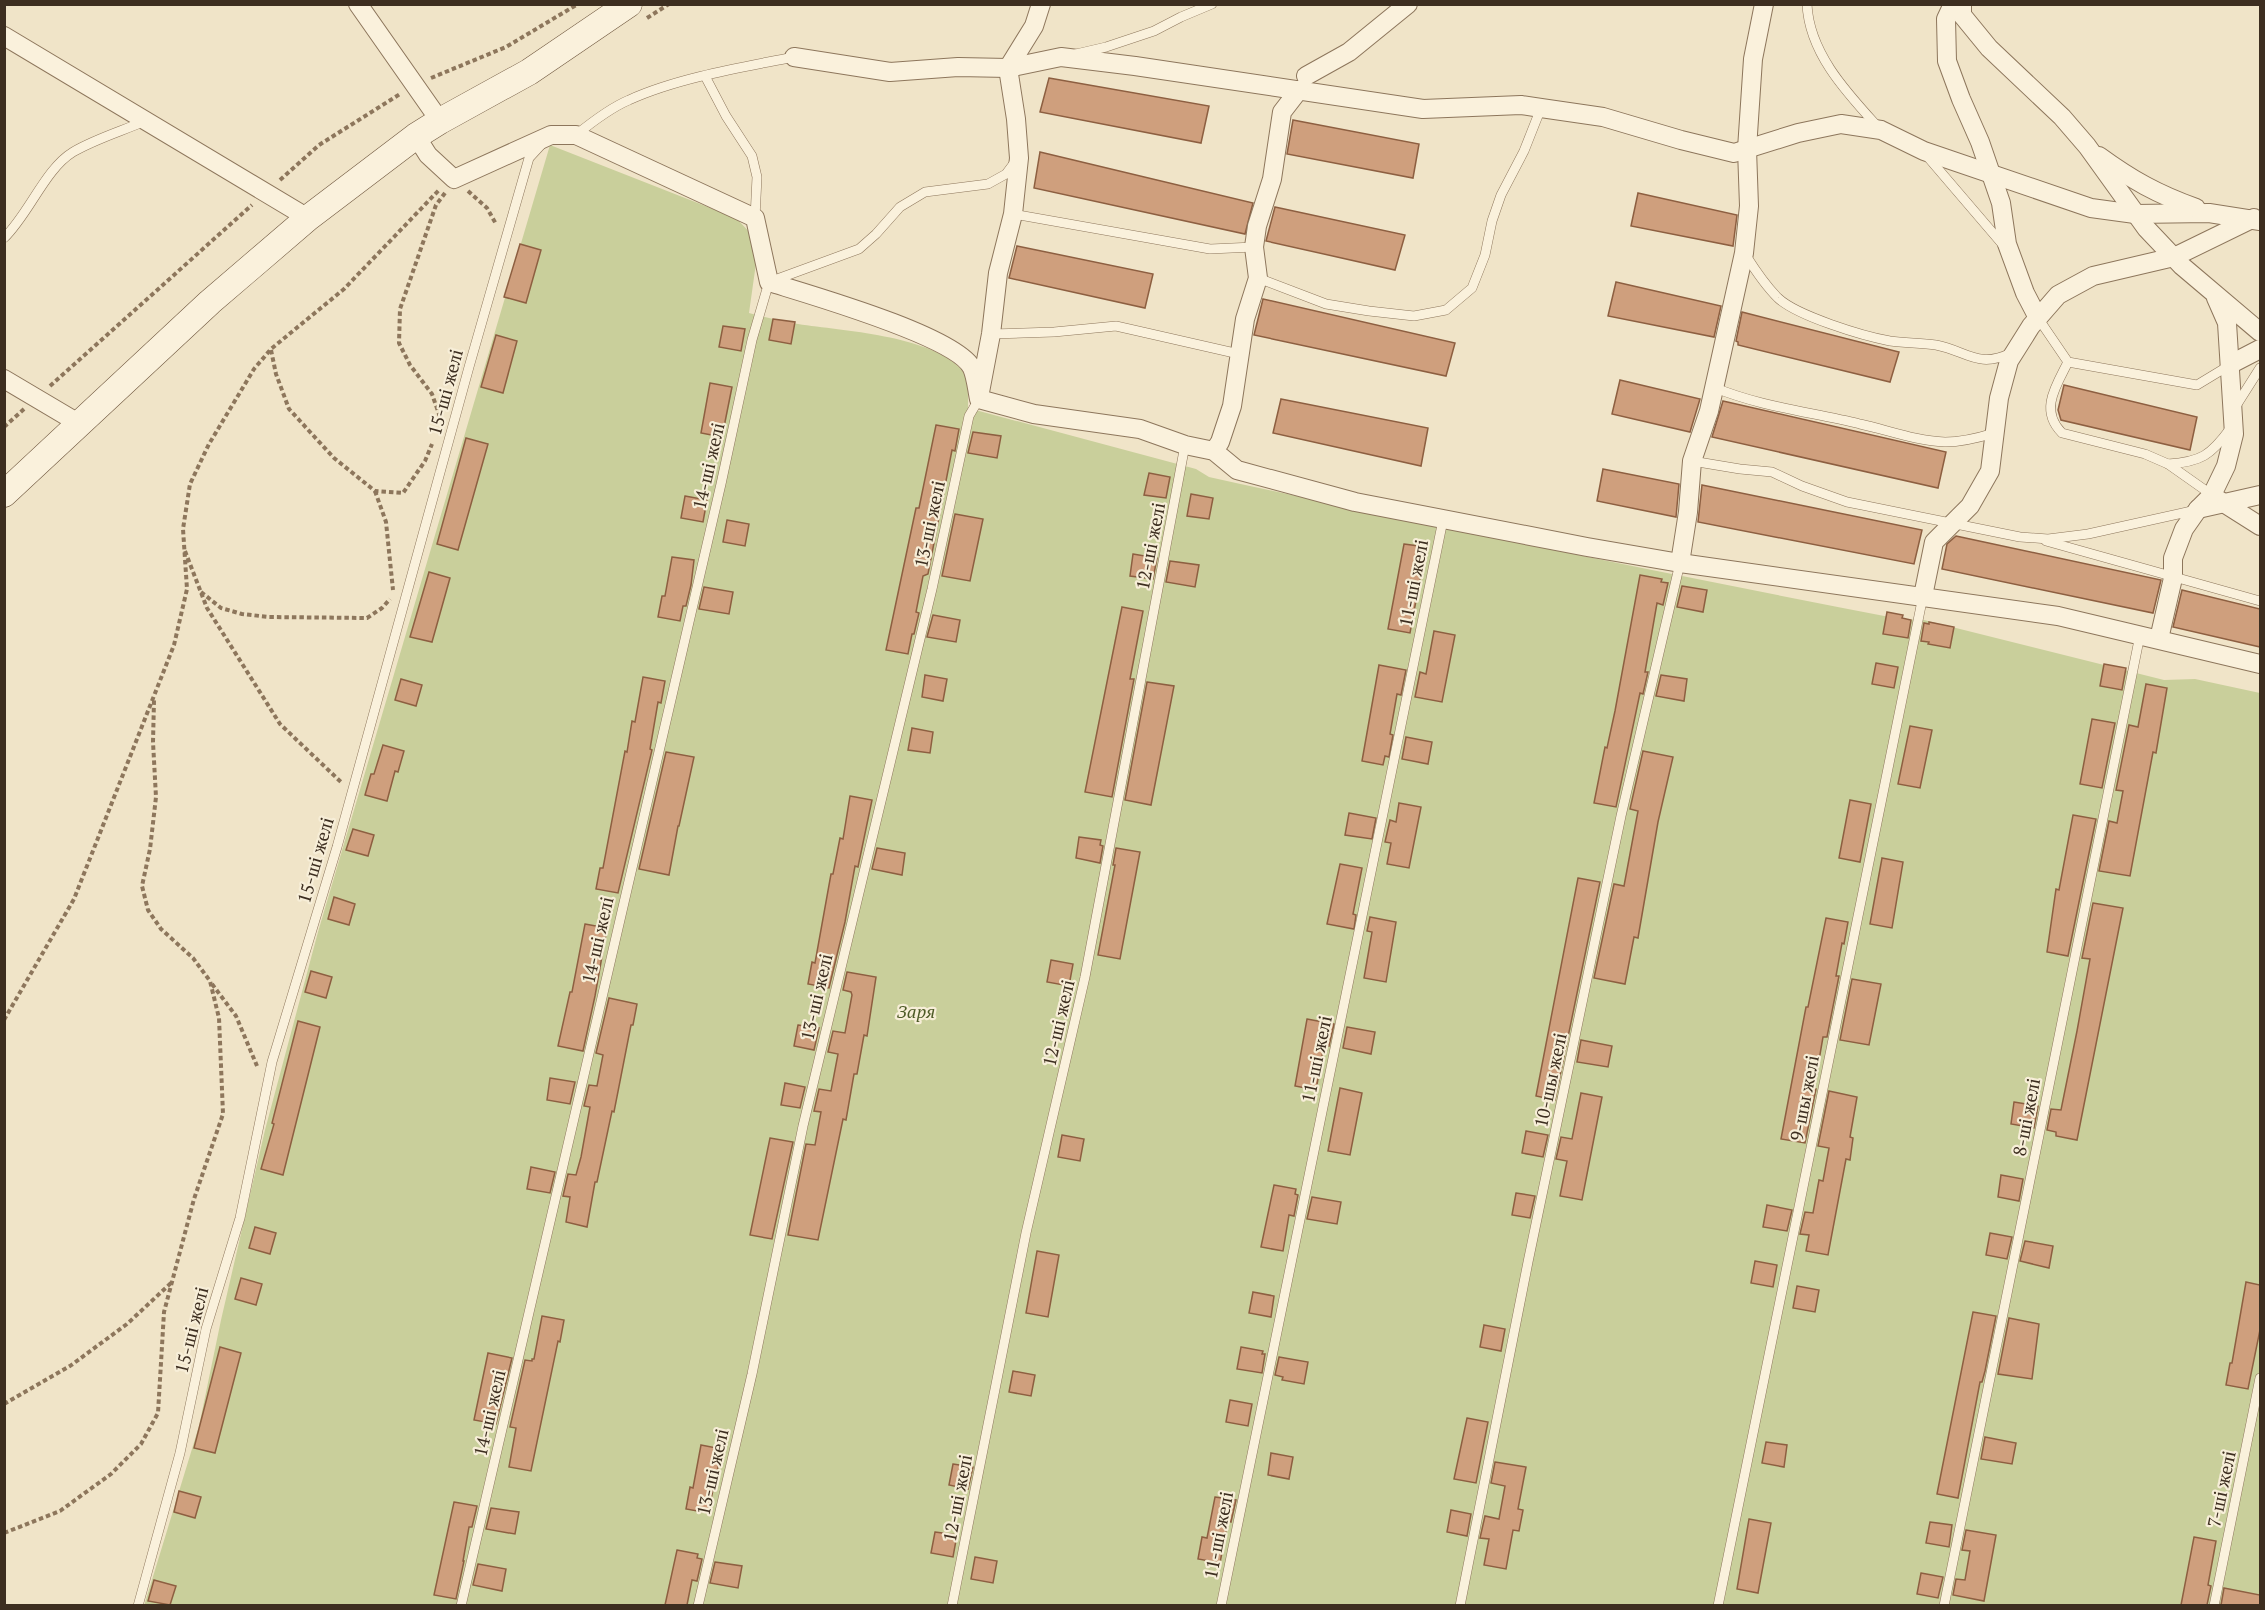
<svg xmlns="http://www.w3.org/2000/svg" width="2265" height="1610" font-family="'PT Serif',serif">
  <style>
    .green { fill: #c9cf9b }
    .building { fill: #cf9f7d; stroke: #8d5f41; stroke-width: 1.5 }
    .lines { fill: none; stroke-linecap: round; stroke-linejoin: round }
    .lane-casing { stroke: #8d765c; stroke-width: 10 }
    .street-casing { stroke: #8d765c; stroke-width: 20 }
    .secondary-casing { stroke: #6f573f; stroke-width: 27 }
    .path { stroke: #8d765c; stroke-width: 4; stroke-dasharray: 4.5 3; stroke-linecap: butt }
    .lane { stroke: #faf1dc; stroke-width: 9 }
    .street { stroke: #faf1dc; stroke-width: 18 }
    .secondary { stroke: #faf1dc; stroke-width: 26 }
    .labels { text-anchor: middle; dominant-baseline: central; stroke-width: 4.5; stroke-linejoin: round; paint-order: stroke }
    .street-label { font-size: 18px; fill: #3d2e20; stroke: #f7eed8 }
    .park-label { font-size: 18px; font-style: italic; fill: #4d5a26; stroke: #f7eed8 }
  </style>
  <rect width="100%" height="100%" fill="#f0e4c8"/>
  <path class="green" d="M550,145l186,73 23,24 -10,71c16,4 33,9 49,11 45,7 131,11 163,45 8,9 7,28 7,39l228,61 13,8c232,51 464,98 696,143l15,-1 244,61 31,-1 65,14v912l-2116,1 55,-180 22,-106 44,-190 53,-198z"/>
  <g class="building">
    <polygon points="1049,78 1209,106 1201,143 1040,112"/>
    <polygon points="1293,120 1419,144 1413,178 1287,154"/>
    <polygon points="1040,152 1253,203 1245,234 1034,188"/>
    <polygon points="1638,193 1737,215 1733,246 1631,226"/>
    <polygon points="1275,207 1405,235 1395,270 1266,241"/>
    <polygon points="520,244 541,250 526,303 504,297"/>
    <polygon points="1017,246 1153,274 1145,308 1009,278"/>
    <polygon points="1616,282 1721,306 1714,337 1608,316"/>
    <polygon points="1263,299 1455,343 1446,376 1254,335"/>
    <polygon points="1742,312 1899,352 1890,382 1738,345 1738,342 1736,341"/>
    <polygon points="773,319 795,322 791,344 769,340"/>
    <polygon points="723,326 745,329 741,351 719,347"/>
    <polygon points="496,335 517,341 503,393 481,387"/>
    <polygon points="1620,380 1700,399 1690,432 1612,414"/>
    <polygon points="710,383 732,387 722,437 701,433"/>
    <polygon points="2064,385 2197,417 2190,450 2061,420 2058,410"/>
    <polygon points="1281,399 1428,428 1421,466 1273,433"/>
    <polygon points="1723,401 1946,452 1938,488 1712,437"/>
    <polygon points="936,425 959,429 955,451 952,450 928,574 923,576 916,612 919,613 914,634 912,634 908,654 886,650 916,508 919,508"/>
    <polygon points="973,432 1001,436 997,458 968,453"/>
    <polygon points="466,438 488,444 458,550 437,544"/>
    <polygon points="1603,469 1679,484 1676,517 1597,501"/>
    <polygon points="1149,473 1170,477 1166,498 1144,495"/>
    <polygon points="1702,485 1922,530 1914,564 1698,522"/>
    <polygon points="1191,494 1213,498 1209,519 1187,516"/>
    <polygon points="685,496 707,500 703,522 681,518"/>
    <polygon points="955,514 983,519 970,581 942,576"/>
    <polygon points="727,520 749,524 745,546 723,542"/>
    <polygon points="1956,536 2161,580 2153,613 1942,569 1947,544"/>
    <polygon points="1404,544 1426,547 1410,633 1388,629"/>
    <polygon points="1133,554 1157,558 1153,579 1130,576"/>
    <polygon points="672,557 694,560 691,585 686,606 683,606 680,621 658,617 662,596 665,596"/>
    <polygon points="1170,561 1199,565 1195,587 1166,582"/>
    <polygon points="429,572 450,578 432,642 410,637"/>
    <polygon points="1640,575 1662,579 1661,582 1668,583 1663,605 1657,603 1645,672 1648,672 1643,694 1640,693 1616,807 1594,803 1605,747 1607,748 1615,711"/>
    <polygon points="1682,586 1707,590 1703,612 1677,607"/>
    <polygon points="704,587 733,592 729,614 699,609"/>
    <polygon points="2182,590 2260,609 2260,647 2173,627"/>
    <polygon points="1122,607 1143,611 1130,679 1134,679 1112,797 1085,792"/>
    <polygon points="1887,612 1903,615 1902,618 1911,620 1908,638 1883,634"/>
    <polygon points="933,615 960,620 956,642 927,637"/>
    <polygon points="1929,622 1954,627 1950,648 1928,644 1929,642 1921,641 1924,623 1929,624"/>
    <polygon points="1434,631 1455,635 1442,702 1415,697 1420,672 1426,674"/>
    <polygon points="1876,663 1898,667 1894,688 1872,684"/>
    <polygon points="2104,664 2126,668 2122,690 2100,686"/>
    <polygon points="1379,665 1406,670 1401,695 1397,694 1390,734 1393,735 1389,757 1385,756 1383,765 1362,761"/>
    <polygon points="925,675 947,679 943,701 922,697"/>
    <polygon points="1661,675 1687,679 1684,701 1656,696"/>
    <polygon points="643,677 665,681 661,703 658,702 650,749 652,750 618,893 596,889 600,868 603,868 625,751 627,752 632,721 635,722"/>
    <polygon points="401,679 422,685 416,706 395,700"/>
    <polygon points="1147,682 1174,686 1151,805 1125,800"/>
    <polygon points="2146,684 2167,688 2156,753 2153,752 2130,876 2099,871 2109,821 2117,823 2123,791 2116,790 2129,725 2138,727"/>
    <polygon points="2092,719 2115,723 2102,788 2080,784"/>
    <polygon points="1910,726 1932,730 1920,788 1898,784"/>
    <polygon points="912,728 933,732 930,753 908,750"/>
    <polygon points="1406,737 1432,742 1428,764 1402,759"/>
    <polygon points="383,745 404,751 398,772 395,771 387,801 365,795 371,774 374,774"/>
    <polygon points="1643,751 1673,757 1658,822 1638,938 1634,937 1625,984 1594,978 1614,884 1624,886 1638,811 1630,809"/>
    <polygon points="666,752 694,757 679,826 678,826 669,875 639,869"/>
    <polygon points="850,796 872,800 858,867 855,866 845,922 829,988 808,984 812,962 815,963 831,874 833,874 840,838 843,839"/>
    <polygon points="1850,800 1871,804 1860,862 1839,858"/>
    <polygon points="1399,803 1421,807 1409,868 1387,864 1391,843 1385,842 1390,820 1396,822"/>
    <polygon points="1349,813 1376,818 1372,839 1345,835"/>
    <polygon points="2073,815 2096,819 2068,956 2047,952 2056,889 2059,890"/>
    <polygon points="353,829 374,835 368,856 346,850"/>
    <polygon points="1079,837 1101,840 1100,845 1103,846 1100,863 1076,858"/>
    <polygon points="877,848 905,853 902,875 872,869"/>
    <polygon points="1116,848 1140,852 1120,959 1098,955 1115,865 1113,865"/>
    <polygon points="1882,858 1903,862 1892,928 1870,924"/>
    <polygon points="1340,864 1362,868 1353,914 1356,915 1354,929 1327,924"/>
    <polygon points="1578,878 1600,882 1555,1100 1536,1096"/>
    <polygon points="334,897 355,904 349,925 328,919"/>
    <polygon points="2093,903 2123,908 2077,1140 2056,1136 2056,1132 2047,1130 2051,1109 2061,1110 2077,1031 2090,959 2082,958"/>
    <polygon points="1370,917 1396,922 1386,982 1364,978 1372,932 1367,931"/>
    <polygon points="1826,918 1848,922 1844,944 1842,943 1836,976 1839,976 1827,1037 1823,1037 1814,1089 1816,1089 1805,1143 1781,1139 1806,1007 1808,1007"/>
    <polygon points="585,924 607,928 595,996 583,1051 558,1046 570,992 572,992"/>
    <polygon points="1051,960 1073,964 1069,986 1047,982"/>
    <polygon points="311,971 332,977 326,998 305,992"/>
    <polygon points="847,972 876,977 867,1036 864,1035 857,1074 854,1074 846,1120 843,1119 818,1240 788,1235 806,1144 815,1145 821,1112 814,1111 819,1089 831,1091 838,1054 828,1052 833,1031 845,1033 852,995 851,992 843,990"/>
    <polygon points="1852,979 1881,984 1869,1045 1840,1040"/>
    <polygon points="609,998 637,1004 633,1025 631,1025 614,1112 612,1111 597,1182 595,1182 587,1227 566,1222 570,1197 563,1196 568,1174 576,1175 581,1157 590,1107 584,1106 589,1085 597,1086 603,1055 596,1053"/>
    <polygon points="1307,1019 1334,1024 1329,1046 1324,1045 1316,1090 1295,1086"/>
    <polygon points="298,1021 320,1027 283,1175 261,1169 274,1124 272,1123"/>
    <polygon points="798,1025 819,1028 814,1050 794,1046"/>
    <polygon points="1347,1027 1375,1032 1371,1054 1343,1048"/>
    <polygon points="1581,1040 1612,1046 1608,1067 1577,1062"/>
    <polygon points="550,1078 575,1082 570,1104 547,1100"/>
    <polygon points="785,1083 805,1087 800,1108 781,1105"/>
    <polygon points="1340,1088 1362,1093 1350,1155 1328,1151"/>
    <polygon points="1829,1091 1857,1097 1850,1137 1853,1138 1850,1160 1846,1159 1828,1255 1806,1251 1809,1235 1800,1234 1805,1212 1813,1213 1819,1180 1823,1181 1829,1148 1818,1146"/>
    <polygon points="1581,1093 1602,1097 1582,1200 1560,1196 1567,1161 1556,1159 1561,1137 1572,1139"/>
    <polygon points="2014,1102 2038,1106 2034,1128 2011,1124"/>
    <polygon points="1526,1131 1548,1135 1543,1157 1522,1153"/>
    <polygon points="1062,1135 1084,1139 1080,1161 1058,1157"/>
    <polygon points="770,1138 793,1142 772,1239 750,1235"/>
    <polygon points="531,1167 555,1172 550,1193 527,1189"/>
    <polygon points="2001,1175 2023,1179 2019,1201 1998,1197"/>
    <polygon points="1274,1185 1296,1189 1295,1194 1298,1195 1294,1216 1289,1215 1283,1251 1261,1247"/>
    <polygon points="1516,1193 1535,1196 1530,1218 1512,1215"/>
    <polygon points="1312,1197 1341,1202 1337,1224 1307,1219"/>
    <polygon points="1767,1205 1792,1210 1787,1231 1763,1227"/>
    <polygon points="255,1227 276,1233 270,1254 249,1248"/>
    <polygon points="1990,1233 2012,1237 2007,1259 1986,1255"/>
    <polygon points="2025,1241 2053,1246 2049,1268 2020,1261"/>
    <polygon points="1037,1251 1059,1255 1048,1317 1026,1313"/>
    <polygon points="1755,1261 1777,1265 1773,1287 1751,1283"/>
    <polygon points="241,1278 262,1284 256,1305 235,1299"/>
    <polygon points="2246,1282 2260,1285 2260,1330 2248,1389 2226,1385 2230,1363 2232,1363"/>
    <polygon points="1797,1286 1819,1290 1815,1312 1793,1308"/>
    <polygon points="1253,1292 1274,1296 1271,1317 1249,1313"/>
    <polygon points="1973,1312 1996,1316 1985,1371 1982,1382 1980,1382 1958,1498 1937,1494"/>
    <polygon points="542,1316 564,1320 560,1342 558,1341 531,1471 509,1467 516,1428 510,1427 525,1360 532,1361 532,1359 534,1359"/>
    <polygon points="2009,1318 2039,1324 2032,1379 1998,1374"/>
    <polygon points="1484,1325 1505,1329 1501,1351 1480,1347"/>
    <polygon points="220,1347 241,1353 215,1453 194,1448"/>
    <polygon points="1241,1347 1263,1351 1262,1354 1265,1354 1262,1373 1237,1369"/>
    <polygon points="488,1353 512,1358 496,1424 474,1420"/>
    <polygon points="1279,1357 1308,1362 1304,1384 1282,1380 1283,1377 1275,1375"/>
    <polygon points="1013,1371 1035,1375 1031,1396 1009,1392"/>
    <polygon points="1230,1400 1252,1404 1248,1426 1226,1422"/>
    <polygon points="1467,1418 1488,1422 1476,1483 1454,1479"/>
    <polygon points="1985,1437 2016,1443 2012,1464 1981,1459"/>
    <polygon points="1766,1442 1787,1445 1784,1467 1762,1463"/>
    <polygon points="701,1445 722,1449 708,1513 686,1509 690,1487 693,1488"/>
    <polygon points="1271,1453 1293,1457 1289,1479 1268,1475"/>
    <polygon points="1495,1462 1526,1467 1518,1509 1523,1510 1519,1531 1513,1530 1506,1569 1484,1565 1489,1539 1480,1538 1485,1516 1499,1519 1505,1486 1491,1483"/>
    <polygon points="953,1464 973,1467 968,1489 949,1485"/>
    <polygon points="179,1491 201,1497 195,1518 174,1512"/>
    <polygon points="1215,1497 1236,1500 1231,1522 1228,1521 1220,1563 1198,1559 1202,1537 1207,1538"/>
    <polygon points="454,1502 477,1506 472,1527 469,1527 463,1561 464,1561 456,1599 434,1595"/>
    <polygon points="491,1508 519,1512 515,1534 486,1529"/>
    <polygon points="1451,1510 1471,1514 1467,1536 1447,1532"/>
    <polygon points="1749,1519 1771,1523 1758,1593 1737,1589"/>
    <polygon points="1930,1522 1952,1525 1949,1547 1926,1543"/>
    <polygon points="1966,1530 1996,1535 1984,1601 1953,1595 1956,1579 1965,1580 1970,1551 1962,1550"/>
    <polygon points="935,1532 957,1535 953,1557 931,1553"/>
    <polygon points="2194,1537 2216,1541 2208,1585 2211,1586 2207,1605 2181,1605"/>
    <polygon points="677,1550 698,1554 697,1558 702,1559 697,1581 692,1580 687,1605 665,1605"/>
    <polygon points="975,1557 997,1561 993,1583 971,1579"/>
    <polygon points="715,1562 742,1566 738,1588 710,1583"/>
    <polygon points="478,1564 506,1569 502,1591 473,1585"/>
    <polygon points="1921,1573 1943,1577 1938,1598 1917,1594"/>
    <polygon points="154,1580 176,1586 170,1605 148,1601"/>
    <polygon points="2224,1588 2260,1595 2260,1605 2221,1605"/>
  </g>
  <g class="lines">
    <defs>
      <g id="lane">
        <path d="M1807,4c2,49 40,89 71,123"/>
        <polyline points="1076,54 1106,47 1154,31 1181,17 1212,4"/>
        <polyline points="705,76 726,116 752,156 757,177 755,218"/>
        <path d="M576,135c16,-13 34,-27 53,-35 48,-22 114,-33 165,-43"/>
        <polyline points="1927,156 2004,246"/>
        <polyline points="1013,214 1210,249 1254,247"/>
        <path d="M4,238c25,-24 41,-69 69,-86 22,-13 49,-21 72,-31"/>
        <path d="M1745,254c10,16 20,31 33,44 19,18 85,38 112,43 15,2 31,2 46,4 31,6 42,24 75,8"/>
        <polyline points="1258,278 1326,304 1369,311 1414,316 1446,310 1472,288 1485,255 1492,221 1501,195 1524,151 1541,108"/>
        <polyline points="2038,318 2068,362 2197,385 2230,365"/>
        <polyline points="991,334 1054,332 1116,326 1239,354"/>
        <path d="M2068,362c-12,24 -29,48 -6,71l83,21 23,10 44,31"/>
        <path d="M1713,387c48,20 98,25 147,37 28,6 56,17 85,18 18,0 33,-4 49,-9"/>
        <polyline points="2234,409 2260,368"/>
        <polyline points="1692,461 1740,469 1772,472 1802,486 1847,502 2020,537 2048,539 2088,534 2196,510"/>
        <path d="M2168,464c33,-2 43,-9 62,-35"/>
        <polyline points="2046,541 2260,601"/>
        <polyline points="138,1606 180,1453 206,1329 240,1218 272,1062 337,847 469,367 529,158 541,145"/>
        <polyline points="461,1606 721,484 752,340 769,282 859,249 876,234 900,207 925,192 988,184 1006,174 1015,162"/>
        <polyline points="698,1606 752,1374 803,1126 932,589 969,416 979,399"/>
        <polyline points="952,1606 1026,1233 1085,977 1185,445"/>
        <path d="M1221,1606c73,-363 151,-724 222,-1086"/>
        <polyline points="1460,1606 1528,1262 1621,816 1680,563"/>
        <polyline points="1718,1606 1923,596"/>
        <polyline points="1944,1606 2140,635"/>
        <polyline points="2214,1606 2260,1378"/>
      </g>
      <g id="street">
        <polyline points="358,4 440,121"/>
        <polyline points="1953,4 1946,19 1947,61 1961,99 1980,142 2001,203 2007,244 2025,293 2038,318"/>
        <polyline points="1962,4 1962,15 1989,48 2062,117 2087,146 2146,228 2182,266 2260,332"/>
        <polyline points="4,36 308,218"/>
        <polyline points="794,57 890,72 958,67 1008,68 1061,57 1135,66 1423,109 1521,105 1541,108 1603,117 1681,140 1734,153 1798,133 1841,124 1881,130 1924,151 2091,208 2135,214 2209,213 2260,221"/>
        <polyline points="1306,76 1349,52 1408,4"/>
        <path d="M416,136l12,19 26,24 97,-44h25l179,83 14,64c38,12 187,54 203,86 4,9 5,22 7,31l55,15 106,15 45,16 29,6 23,19 118,32 232,45 93,16 378,53 202,48"/>
        <path d="M2099,156c33,24 58,38 97,52"/>
        <polyline points="2231,364 2260,349"/>
        <polyline points="4,379 80,424"/>
        <polyline points="980,392 991,334 998,273 1013,214 1019,158 1016,119 1008,68 1034,26 1041,4"/>
        <polyline points="1214,451 1220,442 1232,406 1245,319 1258,278 1254,247 1257,226 1272,179 1282,112 1299,90"/>
        <polyline points="2219,500 2260,526"/>
        <polyline points="2198,509 2260,495"/>
        <polyline points="1680,563 1688,512 1692,461 1709,411 1744,253 1749,206 1747,149 1753,59 1764,4"/>
        <polyline points="1923,596 1934,542 1970,506 1990,471 1999,398 2009,361 2031,326 2058,295 2093,276 2174,257 2254,218"/>
        <polyline points="2159,639 2173,578 2173,558 2184,529 2198,509 2212,495 2226,466 2234,434 2227,323 2216,298"/>
      </g>
      <polyline id="secondary" points="4,494 210,302 308,218 416,136 440,121 529,72 629,4"/>
    </defs>
    <use href="#lane" class="lane-casing"/>
    <use href="#street" class="street-casing"/>
    <use href="#secondary" class="secondary-casing"/>
    <g class="path">
      <polyline points="647,18 669,4"/>
      <polyline points="431,78 506,47 578,4"/>
      <polyline points="280,180 319,145 400,94"/>
      <polyline points="468,191 487,208 496,224"/>
      <polyline points="271,350 276,374 289,409 334,458 375,491 403,493 425,461 432,444"/>
      <polyline points="50,386 252,205"/>
      <polyline points="440,417 432,394 410,365 399,343 400,309 436,205 445,193"/>
      <polyline points="4,427 24,409"/>
      <polyline points="375,491 386,522 393,590"/>
      <polyline points="185,551 207,608 280,724 342,783"/>
      <polyline points="201,592 221,608 242,614 269,617 367,618 382,608 390,599"/>
      <polyline points="212,984 236,1016 257,1066"/>
      <polyline points="4,1020 74,899 174,645 187,589 183,529 190,484 209,444 254,369 271,349 344,289 439,190"/>
      <polyline points="4,1404 70,1366 127,1324 171,1283"/>
      <polyline points="4,1533 60,1511 111,1474 141,1444 158,1413 164,1312 194,1199 223,1114 219,1018 210,981 193,958 161,929 148,910 142,886 150,849 156,797 153,742 154,700"/>
    </g>
    <use href="#lane" class="lane"/>
    <use href="#street" class="street"/>
    <use href="#secondary" class="secondary"/>
  </g>
  <g class="labels">
    <g class="street-label">
      <text transform="translate(445 392) rotate(-75)">15-ші желі</text>
      <text transform="translate(708 466) rotate(-77)">14-ші желі</text>
      <text transform="translate(929 524) rotate(-78)">13-ші желі</text>
      <text transform="translate(1150 546) rotate(-79)">12-ші желі</text>
      <text transform="translate(1413 583) rotate(-79)">11-ші желі</text>
      <text transform="translate(315 860) rotate(-74)">15-ші желі</text>
      <text transform="translate(597 940) rotate(-77)">14-ші желі</text>
      <text transform="translate(816 997) rotate(-77)">13-ші желі</text>
      <text transform="translate(1058 1023) rotate(-77)">12-ші желі</text>
      <text transform="translate(1316 1059) rotate(-78)">11-ші желі</text>
      <text transform="translate(1550 1080) rotate(-78)">10-шы желі</text>
      <text transform="translate(1804 1098) rotate(-79)">9-шы желі</text>
      <text transform="translate(2026 1117) rotate(-79)">8-ші желі</text>
      <text transform="translate(191 1330) rotate(-76)">15-ші желі</text>
      <text transform="translate(489 1413) rotate(-77)">14-ші желі</text>
      <text transform="translate(712 1472) rotate(-77)">13-ші желі</text>
      <text transform="translate(2221 1489) rotate(-78)">7-ші желі</text>
      <text transform="translate(957 1498) rotate(-79)">12-ші желі</text>
      <text transform="translate(1218 1535) rotate(-79)">11-ші желі</text>
    </g>
    <g class="park-label">
      <text x="916" y="1011">Заря</text>
    </g>
  </g>
  <rect width="2265" height="1610" fill="none" stroke="#3d2e20" stroke-width="12"/>
</svg>
